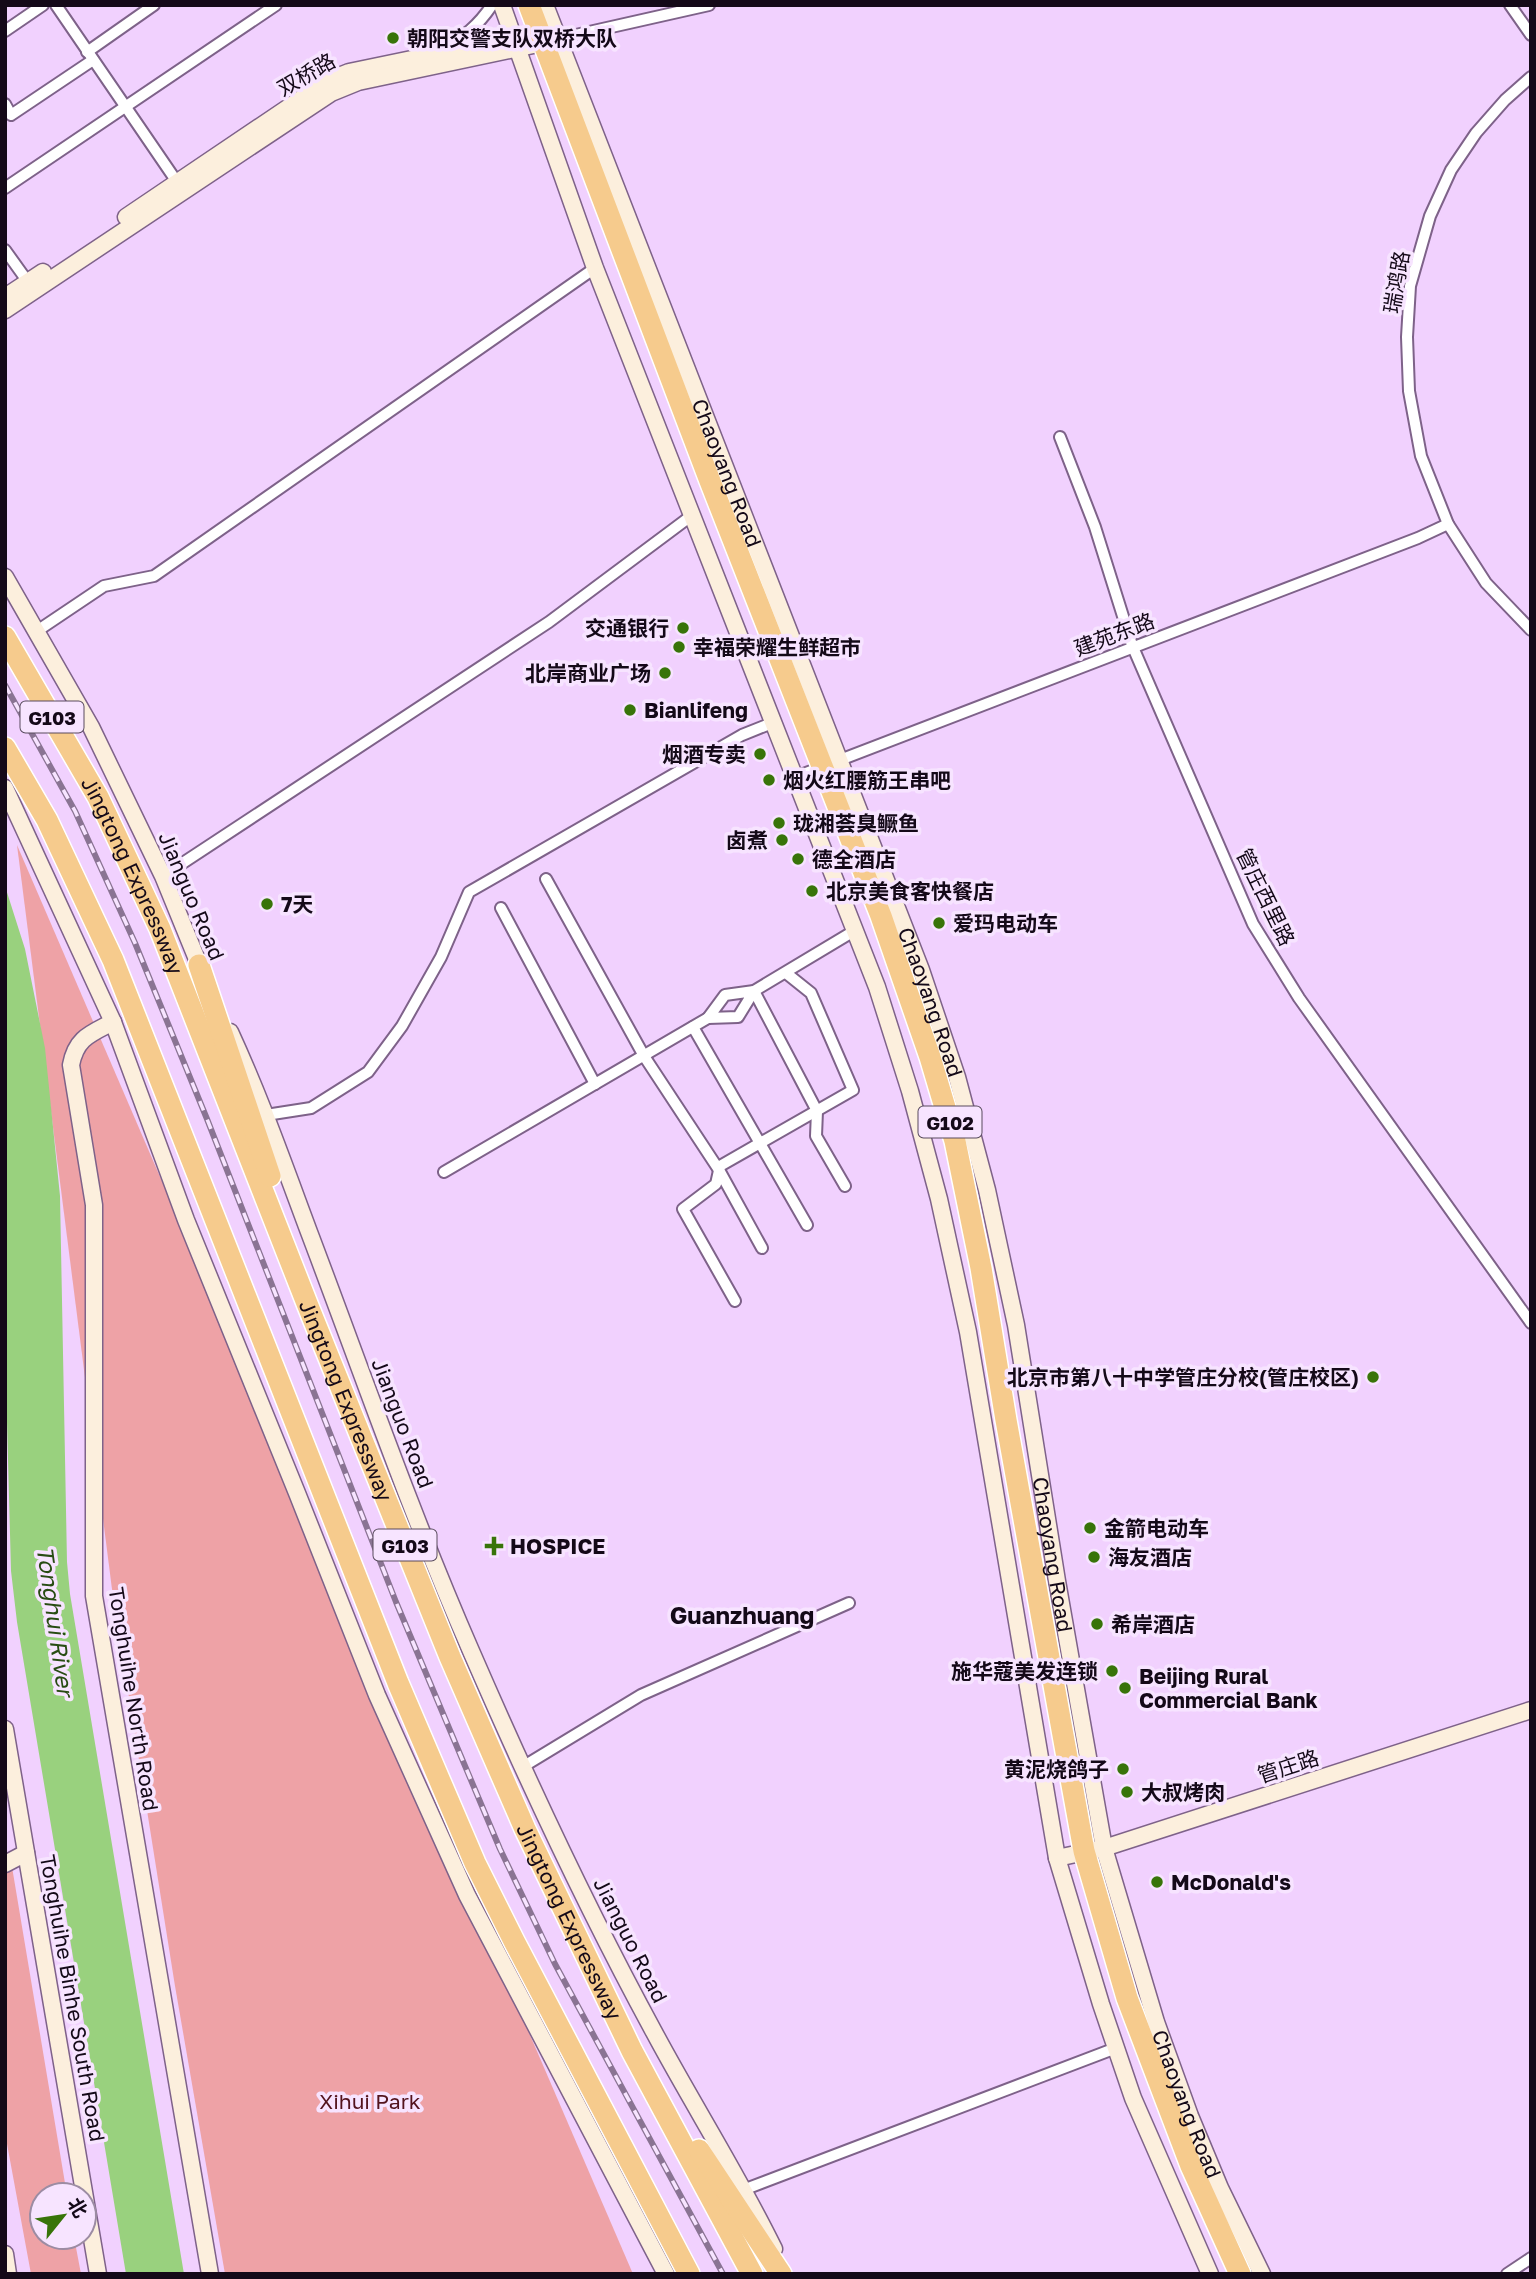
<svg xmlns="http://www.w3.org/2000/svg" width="1536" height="2279" font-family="'Golos Text','Noto Sans SC',sans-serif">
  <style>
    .green { fill: #eea2a6 }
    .water { fill: #99d17e }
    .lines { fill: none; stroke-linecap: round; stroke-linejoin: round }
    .street-casing { stroke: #7e6289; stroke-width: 14 }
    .secondary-casing { stroke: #7e6289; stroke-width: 19 }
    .highway-casing { stroke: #fff; stroke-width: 24 }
    .street { stroke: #fff; stroke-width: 10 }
    .secondary { stroke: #fcefdd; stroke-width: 16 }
    .highway { stroke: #f6cb8d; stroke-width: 21 }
    .rail-casing { stroke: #8a7493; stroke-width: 6 }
    .rail { stroke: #f7e4ff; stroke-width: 3.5; stroke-dasharray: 10; stroke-linecap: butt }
    .poi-dot { fill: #387409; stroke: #f7e4ff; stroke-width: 2.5 }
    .labels { text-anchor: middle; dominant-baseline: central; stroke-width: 7; stroke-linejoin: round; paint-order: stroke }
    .shield { fill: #f7e4ff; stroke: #584b5d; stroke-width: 2 }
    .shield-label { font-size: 19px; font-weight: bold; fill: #140918 }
    .poi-label { font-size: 21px; font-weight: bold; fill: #140918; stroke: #f7e4ff; text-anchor: start }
    .street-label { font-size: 21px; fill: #140918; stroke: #f7e4ff }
    .park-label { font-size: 21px; fill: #53131d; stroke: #f7e4ff }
    .water-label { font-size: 23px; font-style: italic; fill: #284c13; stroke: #f7e4ff }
    .quarter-label { font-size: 24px; font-weight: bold; fill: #140918; stroke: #f7e4ff }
  </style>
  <rect width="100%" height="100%" fill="#f1d1fe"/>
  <g class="green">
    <polygon points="17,845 633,2274 225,2274 175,1986 113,1597"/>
    <polygon points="11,1861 67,2195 42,2195 42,2237 74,2237 81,2274 31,2274 5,2133 5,1867"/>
  </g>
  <polygon class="water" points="5,886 25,949 45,1048 60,1196 67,1562 70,1594 184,2274 126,2274 17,1622 11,1571 5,1347"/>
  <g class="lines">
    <defs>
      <g id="street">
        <polyline points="56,5 177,182"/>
        <polyline points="1510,5 1531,35"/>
        <polyline points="5,31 43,5"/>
        <polyline points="558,39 709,5"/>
        <path d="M442,48c22,-11 36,-22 50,-43"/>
        <polyline points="87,52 154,5"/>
        <polyline points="1531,77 1505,100 1476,133 1451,170 1430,216 1410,286 1407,337 1409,391 1421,456 1448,524 1486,583 1531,630"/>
        <polyline points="5,104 11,115 93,60"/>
        <polyline points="5,188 276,5"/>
        <polyline points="5,250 28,282"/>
        <polyline points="1060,437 1095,527 1132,645 1253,924 1299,998 1531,1323"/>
        <polyline points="37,631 104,586 154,576 595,268"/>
        <polyline points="793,778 1418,538 1448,524"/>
        <polyline points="163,876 549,622 691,516"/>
        <polyline points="546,879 644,1056 719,1170 762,1248"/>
        <polyline points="501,908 595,1084"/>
        <polyline points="754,991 738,1017 708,1018 725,995 754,991 854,931"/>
        <polyline points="754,991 817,1111 816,1136 845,1186"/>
        <polyline points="693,1027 807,1225"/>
        <polyline points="266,1115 311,1108 368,1072 402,1026 441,957 469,892 742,735 772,723"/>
        <polyline points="444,1172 708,1018"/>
        <polyline points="735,1301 683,1209 716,1184 720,1166 853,1090 811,993 786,973"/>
        <polyline points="524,1766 641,1695 849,1603"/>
        <polyline points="743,2190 1116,2048"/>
        <polyline points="1507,2274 1531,2258"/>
      </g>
      <g id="secondary">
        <polyline points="502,5 595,268 877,987 910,1091 939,1199 968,1332 1057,1858 1101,2004 1133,2098 1210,2274"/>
        <path id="s1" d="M545,5l376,965 36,107 30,113 29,135 41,256 47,267 52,174 34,94 30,72 42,86"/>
        <polyline points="126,217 329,80 349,72 513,38 539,34 549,37"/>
        <polyline points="5,297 43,272"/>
        <polyline points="5,310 331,93 358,82 552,41"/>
        <polyline points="5,577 91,727 163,876 203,974"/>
        <polyline points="5,788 113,1022 186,1220 297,1493 377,1695 467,1895 666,2274"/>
        <path d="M113,1022c-23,12 -37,16 -42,43l23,140v391l116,678"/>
        <path d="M230,1032c30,65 54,133 79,200 53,140 102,282 162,419 56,129 116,258 183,381 39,73 84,143 120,217"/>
        <polyline points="5,1729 98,2274"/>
        <polyline points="1057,1858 1104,1848 1531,1710"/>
        <polyline points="5,1864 26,1853"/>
        <polyline points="5,2254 8,2274"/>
      </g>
      <g id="highway">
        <polyline points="529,5 710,481 881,916 930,1057 955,1141 981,1268 1006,1420 1084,1851 1127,1998 1191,2166 1240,2274"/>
        <path id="s2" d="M5,637l93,160 62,132 148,377 142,351 75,172 107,222 120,223"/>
        <polyline points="5,748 47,820 113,960 398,1683 475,1863 514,1941 689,2274"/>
        <polyline points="199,965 270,1176"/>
        <polyline points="699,2150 781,2274"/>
      </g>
    </defs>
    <use href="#street" class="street-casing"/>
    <use href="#secondary" class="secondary-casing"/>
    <use href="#highway" class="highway-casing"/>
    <use href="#street" class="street"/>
    <use href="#secondary" class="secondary"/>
    <use href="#highway" class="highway"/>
    <defs>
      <polyline id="rail" points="5,685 75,811 135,943 207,1119 396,1602 500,1849 555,1964 723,2274"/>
    </defs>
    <use href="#rail" class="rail-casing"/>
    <use href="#rail" class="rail"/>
  </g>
  <g class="poi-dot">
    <circle cx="393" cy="38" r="7"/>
    <circle cx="683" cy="628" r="7"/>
    <circle cx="679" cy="647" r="7"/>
    <circle cx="665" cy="673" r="7"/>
    <circle cx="630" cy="710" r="7"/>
    <circle cx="760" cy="754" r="7"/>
    <circle cx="769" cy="780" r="7"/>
    <circle cx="779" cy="823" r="7"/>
    <circle cx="782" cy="840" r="7"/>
    <circle cx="798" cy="859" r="7"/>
    <circle cx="812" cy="891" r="7"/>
    <circle cx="267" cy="904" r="7"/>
    <circle cx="939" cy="923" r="7"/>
    <circle cx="1373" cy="1377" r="7"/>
    <circle cx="1090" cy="1528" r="7"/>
    <path d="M490.5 1535.5h7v7h7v7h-7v7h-7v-7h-7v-7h7z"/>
    <circle cx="1094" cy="1557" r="7"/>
    <circle cx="1097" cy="1624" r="7"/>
    <circle cx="1112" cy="1671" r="7"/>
    <circle cx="1125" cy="1688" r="7"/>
    <circle cx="1123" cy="1769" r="7"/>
    <circle cx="1127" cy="1792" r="7"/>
    <circle cx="1157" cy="1882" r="7"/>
  </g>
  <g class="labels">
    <g class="shield">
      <rect x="20.5" y="701.5" width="63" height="31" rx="5"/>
      <rect x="918.5" y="1106.5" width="63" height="31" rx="5"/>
      <rect x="373.5" y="1529.5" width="63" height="31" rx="5"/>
    </g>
    <g class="shield-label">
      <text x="52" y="717">G103</text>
      <text x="950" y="1122">G102</text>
      <text x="405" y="1545">G103</text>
    </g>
    <g class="poi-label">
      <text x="407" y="38">朝阳交警支队双桥大队</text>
      <text x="669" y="628" text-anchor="end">交通银行</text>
      <text x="693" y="647">幸福荣耀生鲜超市</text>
      <text x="651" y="673" text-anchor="end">北岸商业广场</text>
      <text x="644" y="710">Bianlifeng</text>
      <text x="746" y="754" text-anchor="end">烟酒专卖</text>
      <text x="783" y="780">烟火红腰筋王串吧</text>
      <text x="793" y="823">珑湘荟臭鳜鱼</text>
      <text x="768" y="840" text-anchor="end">卤煮</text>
      <text x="812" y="859">德全酒店</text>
      <text x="826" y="891">北京美食客快餐店</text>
      <text x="281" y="904">7天</text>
      <text x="953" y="923">爱玛电动车</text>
      <text x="1359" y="1377" text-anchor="end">北京市第八十中学管庄分校(管庄校区)</text>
      <text x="1104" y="1528">金箭电动车</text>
      <text x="510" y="1546">HOSPICE</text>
      <text x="1108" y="1557">海友酒店</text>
      <text x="1111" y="1624">希岸酒店</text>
      <text x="1098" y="1671" text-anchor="end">施华蔻美发连锁</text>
      <text x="1139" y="1676">Beijing Rural<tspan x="1139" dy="24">Commercial Bank</tspan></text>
      <text x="1109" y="1769" text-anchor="end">黄泥烧鸽子</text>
      <text x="1141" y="1792">大叔烤肉</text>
      <text x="1171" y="1882">McDonald's</text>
    </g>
    <g class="street-label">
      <text transform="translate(306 74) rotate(-30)">双桥路</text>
      <text transform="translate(1396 282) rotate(-80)">瑞鸿路</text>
      <text stroke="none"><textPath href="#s1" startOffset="502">Chaoyang Road</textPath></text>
      <text transform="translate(1114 634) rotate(-21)">建苑东路</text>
      <text stroke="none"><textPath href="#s2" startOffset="271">Jingtong Expressway</textPath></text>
      <text transform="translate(192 896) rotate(67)">Jianguo Road</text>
      <text transform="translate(1266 897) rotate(64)">管庄西里路</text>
      <text stroke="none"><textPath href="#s1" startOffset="1069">Chaoyang Road</textPath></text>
      <text stroke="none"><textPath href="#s2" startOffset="838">Jingtong Expressway</textPath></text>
      <text transform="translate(403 1423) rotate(69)">Jianguo Road</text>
      <text stroke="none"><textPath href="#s1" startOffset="1636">Chaoyang Road</textPath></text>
      <text transform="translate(134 1699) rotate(81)">Tonghuihe North Road</text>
      <text transform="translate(1288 1766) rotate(-18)">管庄路</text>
      <text stroke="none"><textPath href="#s2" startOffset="1405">Jingtong Expressway</textPath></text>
      <text transform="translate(631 1940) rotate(63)">Jianguo Road</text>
      <text transform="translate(73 1998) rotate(80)">Tonghuihe Binhe South Road</text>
      <text stroke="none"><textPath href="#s1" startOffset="2203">Chaoyang Road</textPath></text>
    </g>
    <g class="park-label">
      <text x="370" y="2101">Xihui Park</text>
    </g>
    <g class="water-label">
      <text transform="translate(56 1621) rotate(82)">Tonghui River</text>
    </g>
    <g class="quarter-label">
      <text x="742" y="1614">Guanzhuang</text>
    </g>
  </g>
  <rect width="1536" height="2279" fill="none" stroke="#140918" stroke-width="14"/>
  <g transform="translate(63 2216) rotate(60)"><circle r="33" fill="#f7e4ff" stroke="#9c8ca3" stroke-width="2"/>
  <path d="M0-5L12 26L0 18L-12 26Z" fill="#387409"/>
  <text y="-10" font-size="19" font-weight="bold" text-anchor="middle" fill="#140918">北</text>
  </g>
</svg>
